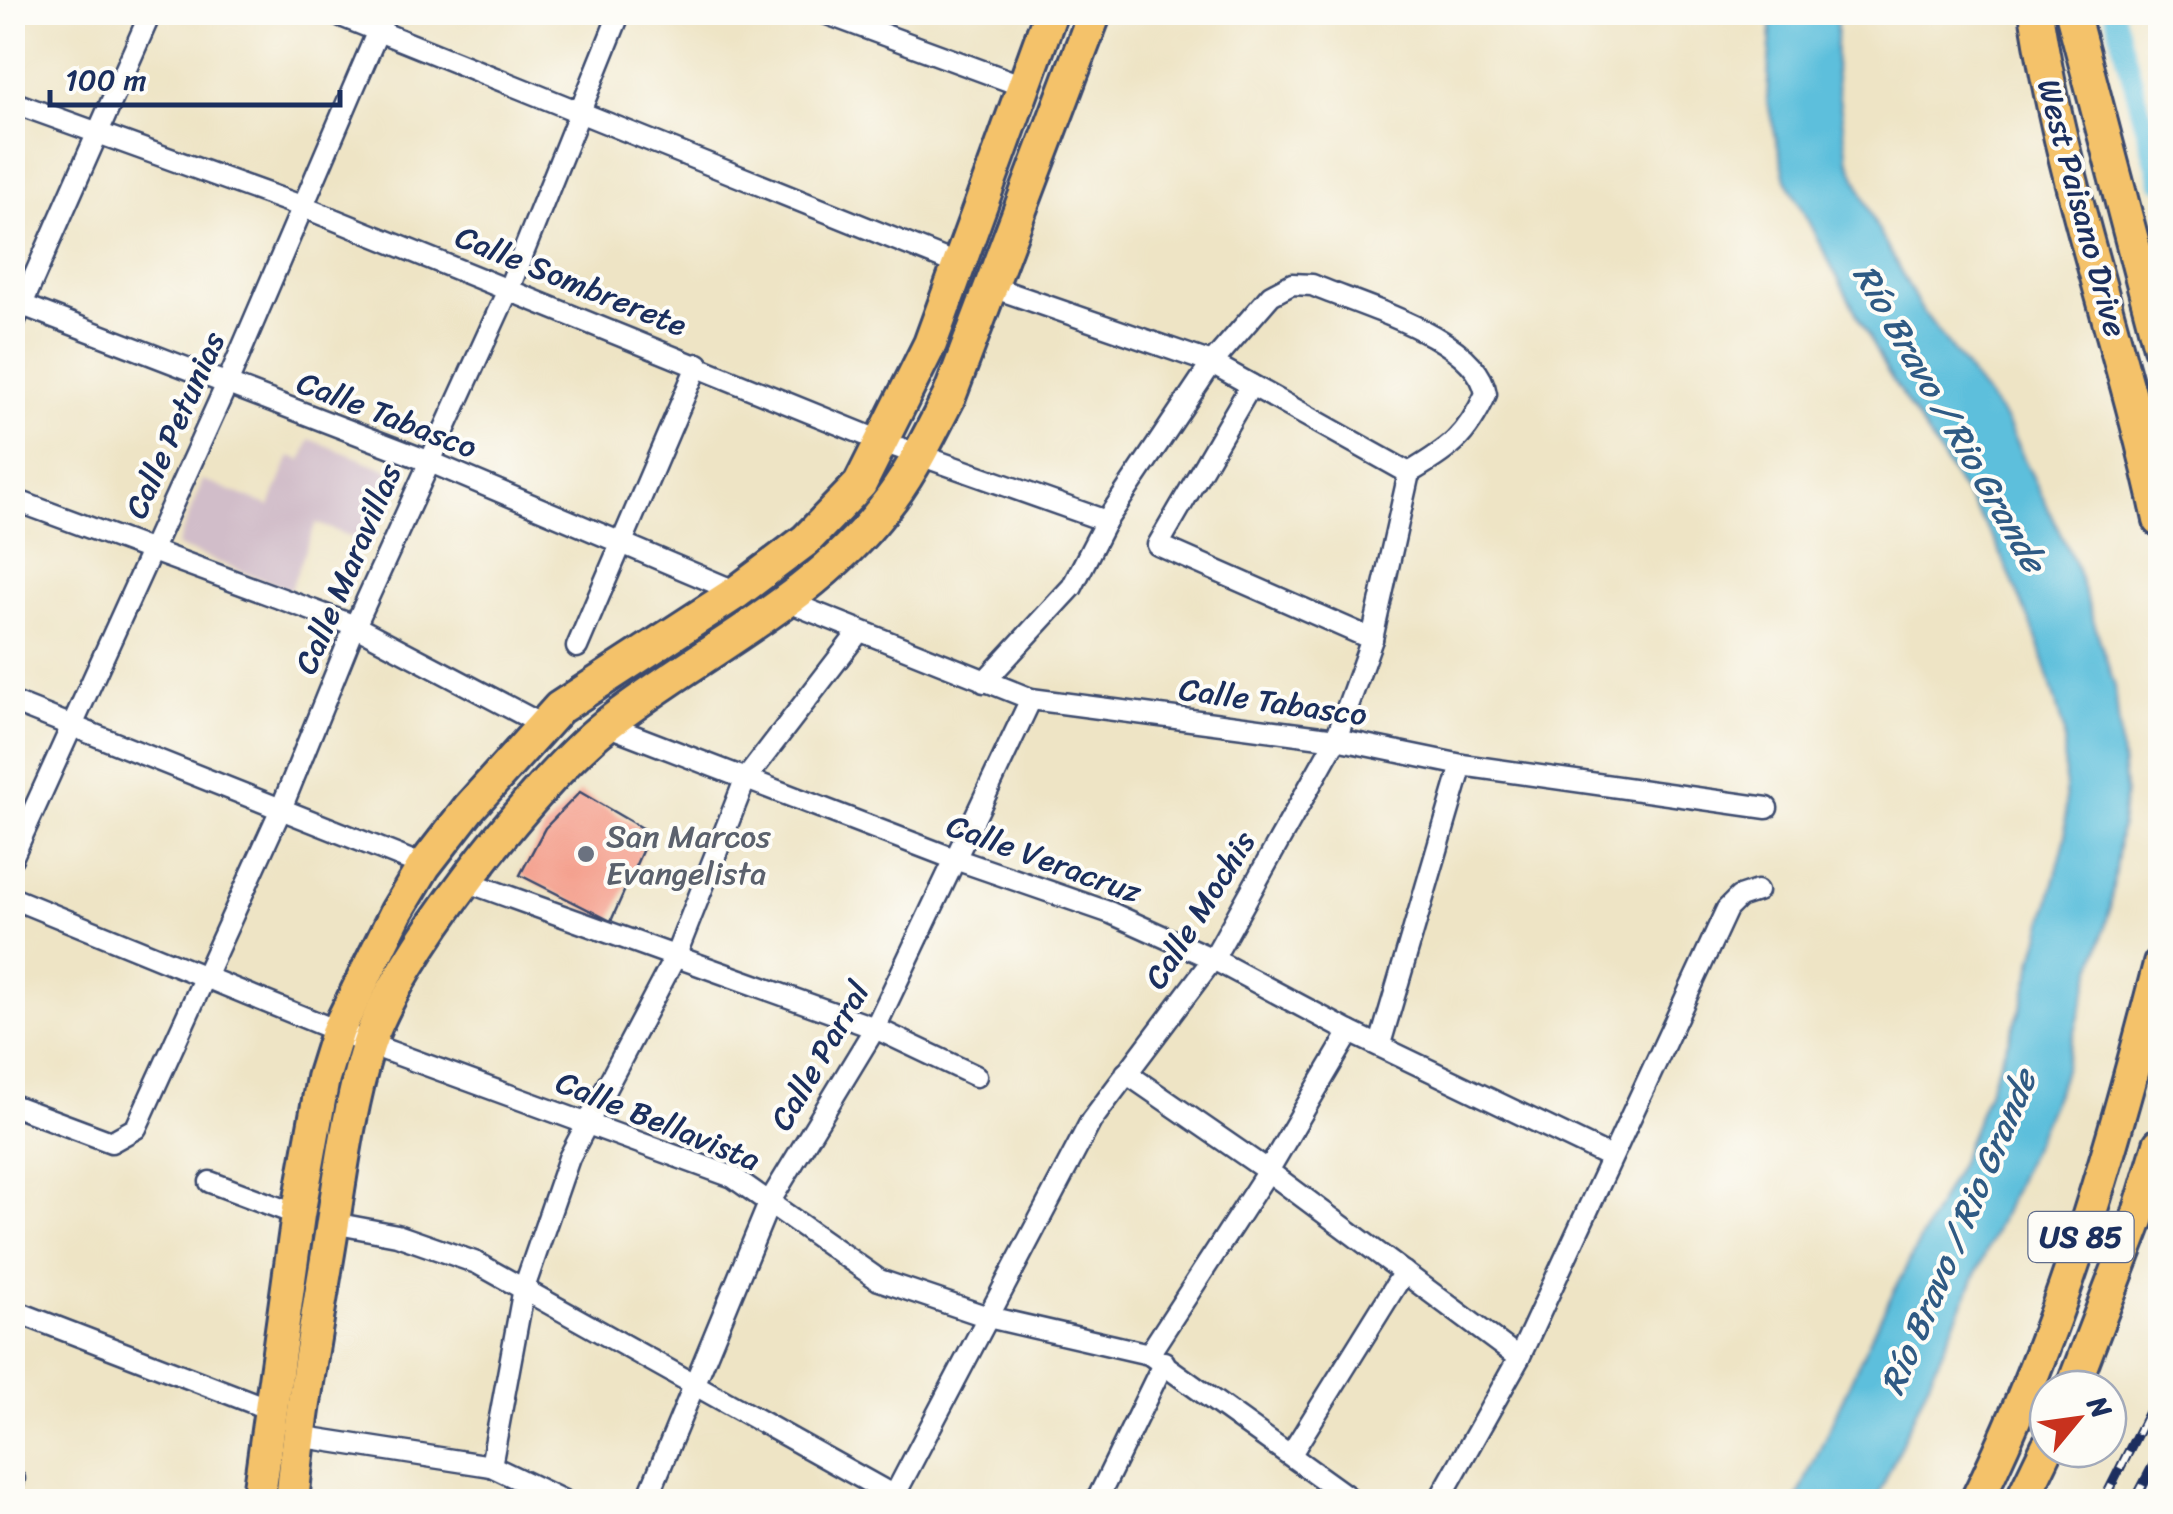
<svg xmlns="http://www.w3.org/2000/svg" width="2173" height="1514" font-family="Sriracha,sans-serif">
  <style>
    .industrial { fill: #d1bdc9 }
    .water { fill: #5dbfdc; stroke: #3c779d; stroke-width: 2.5 }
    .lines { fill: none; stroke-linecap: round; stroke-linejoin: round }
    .canal { stroke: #5dbfdc; stroke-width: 20 }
    .building { fill: #f4a08e }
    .service-casing { stroke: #3b4a6d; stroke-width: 15 }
    .minor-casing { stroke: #3b4a6d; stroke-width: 25 }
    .primary-casing { stroke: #3b4a6d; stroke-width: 38 }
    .service { stroke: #fff; stroke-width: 10 }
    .minor { stroke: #fff; stroke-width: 20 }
    .primary { stroke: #f4c26a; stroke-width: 32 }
    .rail-casing { stroke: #1b2f5e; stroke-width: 10 }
    .rail { stroke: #fdfcf7; stroke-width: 6; stroke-dasharray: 19; stroke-linecap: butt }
    .worship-dot { fill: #6b7280; stroke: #fdfcf7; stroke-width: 4 }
    .labels { text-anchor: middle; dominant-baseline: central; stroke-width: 8; stroke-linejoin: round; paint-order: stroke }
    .shield { fill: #fdfcf7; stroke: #5f6c8c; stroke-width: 2.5 }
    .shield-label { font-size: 30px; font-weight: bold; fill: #1b2f5e }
    .street-label { font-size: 32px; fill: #1b2f5e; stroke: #fdfcf7 }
    .worship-label { font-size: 32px; fill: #5b616d; stroke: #fdfcf7; text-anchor: start }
    .water-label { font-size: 35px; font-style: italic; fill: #2f5a84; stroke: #fdfcf7 }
  </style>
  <rect width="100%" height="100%" fill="#fdfcf7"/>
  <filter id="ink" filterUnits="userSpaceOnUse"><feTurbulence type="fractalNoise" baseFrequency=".01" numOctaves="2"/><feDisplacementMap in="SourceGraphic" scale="20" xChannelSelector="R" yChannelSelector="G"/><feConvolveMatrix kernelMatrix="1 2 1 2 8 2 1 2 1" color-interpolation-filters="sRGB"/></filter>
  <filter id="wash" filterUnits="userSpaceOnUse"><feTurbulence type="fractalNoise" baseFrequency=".0048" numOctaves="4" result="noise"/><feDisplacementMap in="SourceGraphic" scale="40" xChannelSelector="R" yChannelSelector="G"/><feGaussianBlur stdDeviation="2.25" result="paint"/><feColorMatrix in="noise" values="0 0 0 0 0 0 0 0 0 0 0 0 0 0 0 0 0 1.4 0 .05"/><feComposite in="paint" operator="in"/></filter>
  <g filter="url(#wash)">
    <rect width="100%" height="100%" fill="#eee4c5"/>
    <polygon class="industrial" points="310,439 396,473 368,544 316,523 290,590 177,546 203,480 270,506 290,456 302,460"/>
    <polygon class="water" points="1772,13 1837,13 1835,71 1848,158 1875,224 1921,309 2005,420 2075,564 2115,687 2125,792 2110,909 2059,1086 1876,1501 1796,1501 1875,1328 1960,1162 2022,1006 2066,836 2064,731 2037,638 1996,543 1885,368 1786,179 1767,100"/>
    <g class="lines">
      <polyline class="canal" points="2114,12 2160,181"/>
    </g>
    <g id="blocks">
      <polygon class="building" points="580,792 650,833 611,921 520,875 545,828"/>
    </g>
  </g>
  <g filter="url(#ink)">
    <use href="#blocks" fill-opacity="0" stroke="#3b4a6d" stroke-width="2.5"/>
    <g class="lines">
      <defs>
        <g id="service">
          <polyline points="15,1502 19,1478"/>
          <polyline points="2146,1502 2160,1474"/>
        </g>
        <g id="minor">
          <polyline points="331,12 959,265"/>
          <polyline points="822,12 1023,86"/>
          <polyline points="12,102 301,206 883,442 1106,521"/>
          <polyline points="992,287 1212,363 1409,473"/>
          <polyline points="12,301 428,461 737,592"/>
          <polyline points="12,327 151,12"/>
          <polyline points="1251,385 1158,545 1372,639"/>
          <polyline points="12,499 355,626 541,724"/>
          <polyline points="786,601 1031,699 1336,739 1462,765 1767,808"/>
          <polyline points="577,647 698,364"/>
          <polyline points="12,702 424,866"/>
          <polyline points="606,725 952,858 1111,913 1213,959 1350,1032 1610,1157"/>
          <polyline points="12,858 226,386 386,12"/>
          <polyline points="468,882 875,1028 976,1076"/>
          <polyline points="12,898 369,1044 733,1177 879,1280 988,1317 1149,1354 1355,1502"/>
          <polyline points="1380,1044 1462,765"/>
          <polyline points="1126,1073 1268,1171 1519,1358"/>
          <polyline points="12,1105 111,1142 136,1128 281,809 355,626 509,288 620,12"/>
          <polyline points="210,1182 298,1215"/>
          <polyline points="333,1223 397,1235 477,1263 894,1496"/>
          <polyline points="12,1310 269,1409"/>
          <polyline points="1149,1354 1268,1171 1350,1032"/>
          <polyline points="298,1436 491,1466 566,1502"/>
          <polyline points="1291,1454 1404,1272"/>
          <polyline points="491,1466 524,1288 569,1158 675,957 745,780 858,633"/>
          <polyline points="646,1502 770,1201 875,1028 1031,699"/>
          <path d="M891,1502l200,-381 122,-162 123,-220 36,-100 37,-166c40,-24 57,-35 77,-79 -9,-57 -125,-88 -174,-109l-20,-1 -21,11 -59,68 -106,158 -34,66 -88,95"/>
          <polyline points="1096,1502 1164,1362"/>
          <polyline points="1438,1502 1519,1358 1727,909 1739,897 1757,891"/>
        </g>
        <g id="primary">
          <path d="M2036,12c26,173 88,338 124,508"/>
          <polyline points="2072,12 2160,347"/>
          <polyline points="2072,1389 2137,1220 2160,1144"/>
          <polyline points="258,1502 298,1215 323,1078 338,1030 397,911 424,866 469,808 559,708 737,592 806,540 860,484 930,344 1051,12"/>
          <path d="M292,1502c8,-86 23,-170 37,-255 11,-67 19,-136 39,-201 27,-86 166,-263 237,-320 92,-73 206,-123 279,-218 27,-33 45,-73 65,-111l146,-385"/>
          <path d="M1976,1502c84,-170 137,-356 184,-538"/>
          <polyline points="2021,1502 2048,1446"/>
        </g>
      </defs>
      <use href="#service" class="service-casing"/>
      <use href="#minor" class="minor-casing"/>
      <use href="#primary" class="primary-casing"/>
      <use href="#service" class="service"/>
      <use href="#minor" class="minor"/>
      <use href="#primary" class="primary"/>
      <defs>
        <g id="rail">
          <polyline points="2103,1502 2160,1389"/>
          <polyline points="2134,1502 2160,1452"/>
        </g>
      </defs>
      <use href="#rail" class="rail-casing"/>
      <use href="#rail" class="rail"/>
    </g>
  </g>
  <circle class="worship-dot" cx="586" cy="854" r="10"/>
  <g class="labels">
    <rect class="shield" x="2028.5" y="1212" width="105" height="50" rx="8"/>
    <g class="shield-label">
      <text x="2081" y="1237">US 85</text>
    </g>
    <g class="street-label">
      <text transform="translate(2082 208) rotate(75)">West Paisano Drive</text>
      <text transform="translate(571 281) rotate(22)">Calle Sombrerete</text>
      <text transform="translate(387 415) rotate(21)">Calle Tabasco</text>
      <text transform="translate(175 425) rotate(-66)">Calle Petunias</text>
      <text transform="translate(348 569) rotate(-67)">Calle Maravillas</text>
      <text transform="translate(1273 702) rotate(8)">Calle Tabasco</text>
      <text transform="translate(1044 859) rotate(20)">Calle Veracruz</text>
      <text transform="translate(1200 910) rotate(-58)">Calle Mochis</text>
      <text transform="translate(820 1056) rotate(-60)">Calle Parral</text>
      <text transform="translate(658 1121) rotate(22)">Calle Bellavista</text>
    </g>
    <g class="worship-label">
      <text x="606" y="836">San Marcos<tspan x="606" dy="37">Evangelista</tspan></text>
    </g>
    <g class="water-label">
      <text transform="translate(1950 418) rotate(60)">Río Bravo / Rio Grande</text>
      <text transform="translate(1958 1232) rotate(-67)">Río Bravo / Rio Grande</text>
    </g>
  </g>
  <rect width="2173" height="1514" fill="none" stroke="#fdfcf7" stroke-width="50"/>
  <g transform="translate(2078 1419) rotate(61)"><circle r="48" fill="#fdfcf7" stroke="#a3aaba" stroke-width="2.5"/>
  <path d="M0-8L18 38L0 25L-18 38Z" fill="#c8321e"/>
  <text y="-15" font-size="28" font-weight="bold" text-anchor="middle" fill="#1b2f5e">N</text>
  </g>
  <path d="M50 90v15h290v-15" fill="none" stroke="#1b2f5e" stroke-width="5"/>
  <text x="65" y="90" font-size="30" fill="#1b2f5e" stroke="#fdfcf7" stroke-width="8" paint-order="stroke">100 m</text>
</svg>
